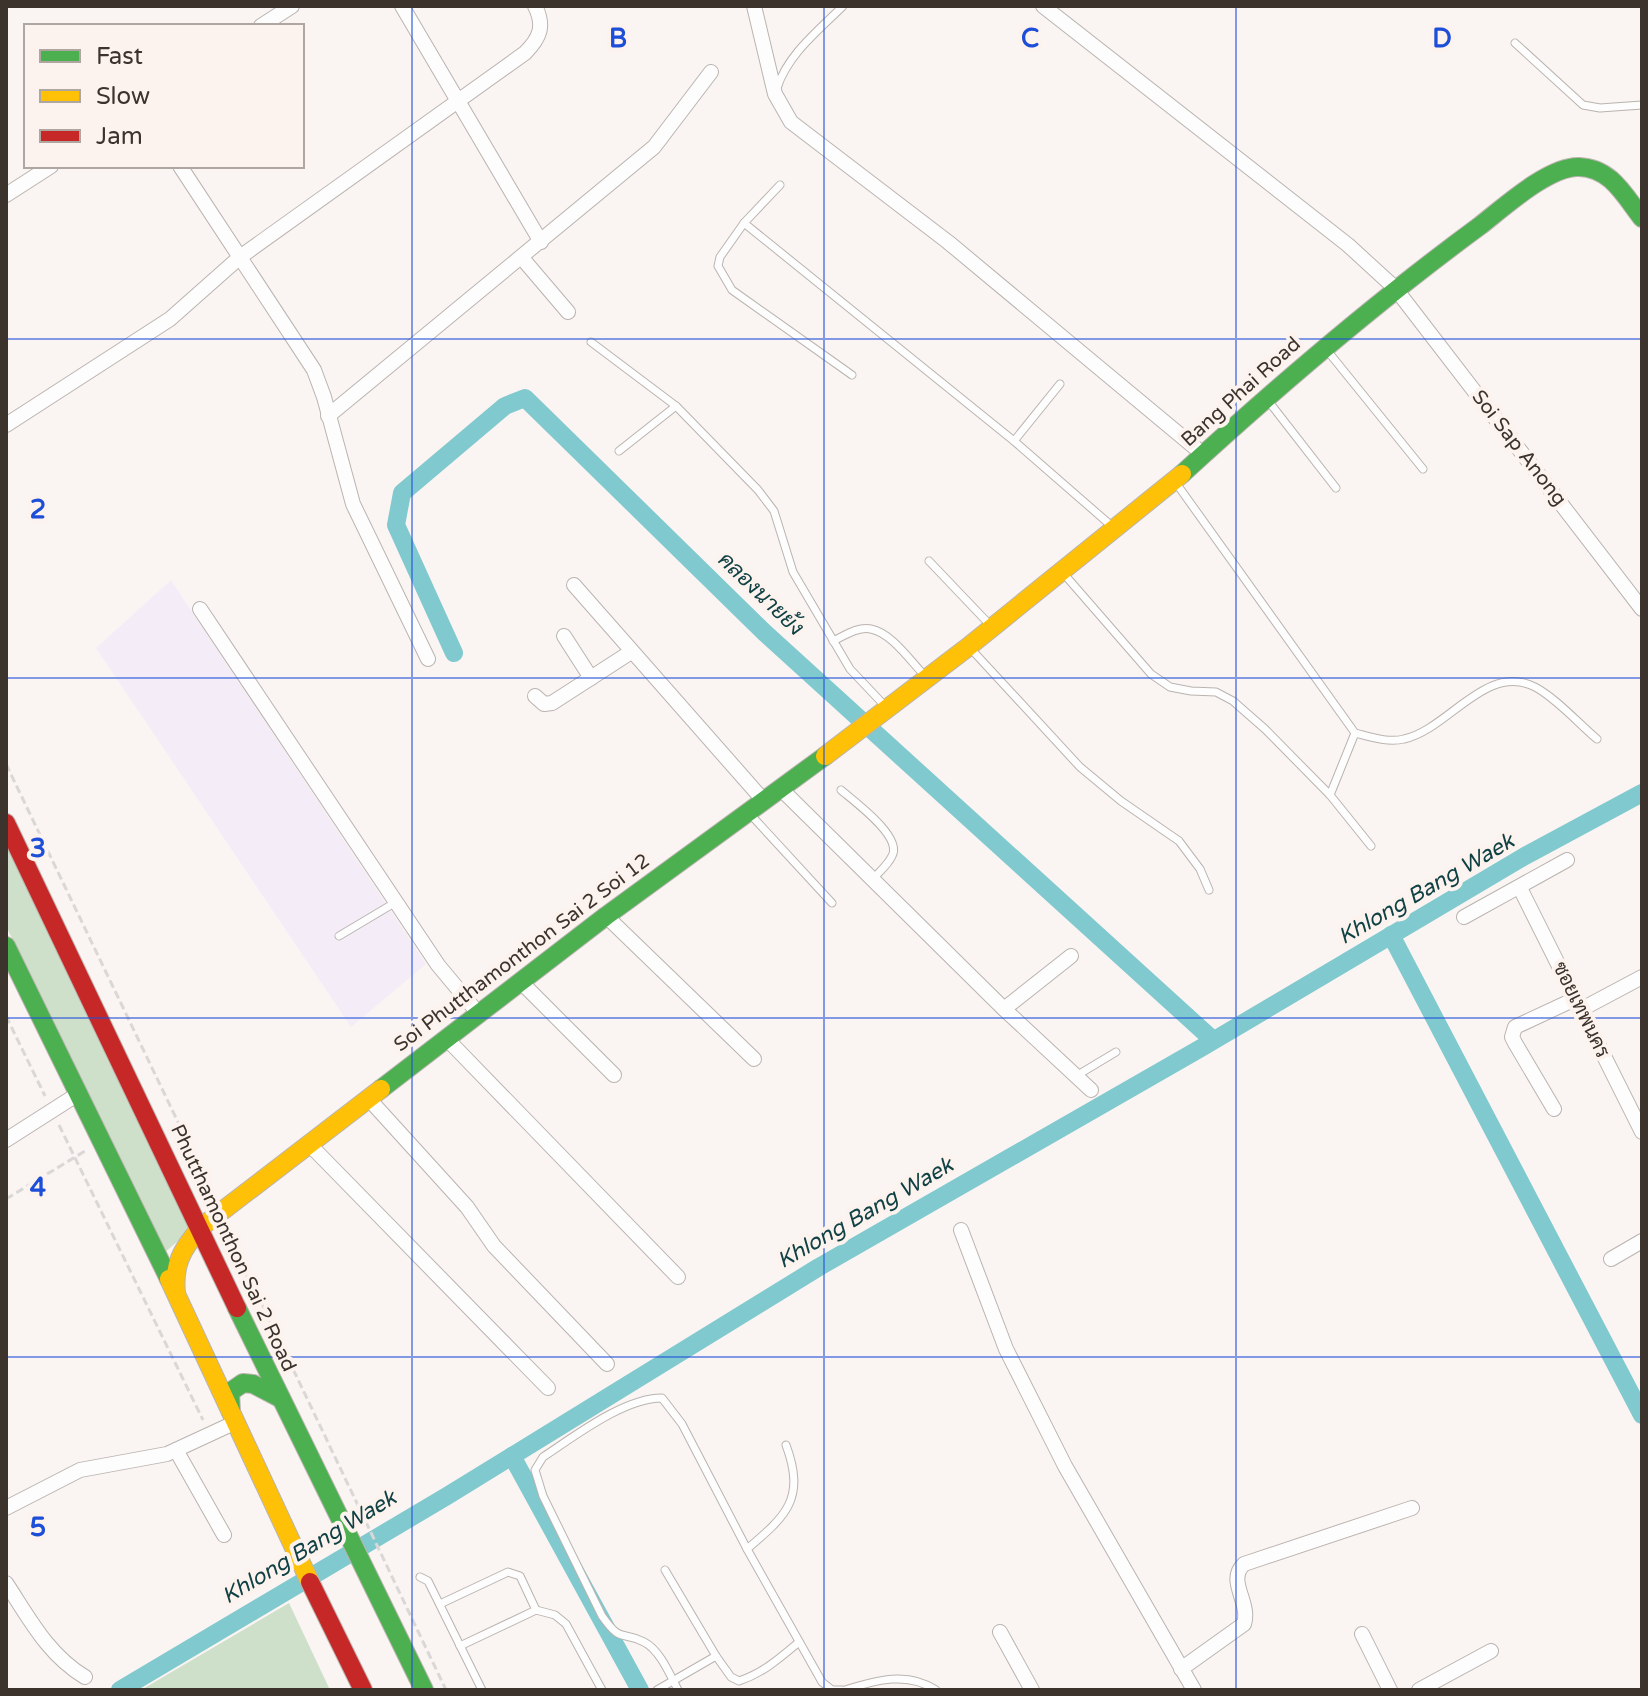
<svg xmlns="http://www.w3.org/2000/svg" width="1648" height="1696" font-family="'Varela Round',Sarabun,sans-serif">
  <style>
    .industrial { fill: #f4edf8 }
    .green { fill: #cee0ca }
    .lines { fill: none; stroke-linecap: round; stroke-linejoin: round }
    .canal { stroke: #80c9ce; stroke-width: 18 }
    .lane-casing { stroke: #bab4b0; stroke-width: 9 }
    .street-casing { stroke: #bab4b0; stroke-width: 16 }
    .fast-casing { stroke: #bab4b0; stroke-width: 20 }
    .slow-casing { stroke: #bab4b0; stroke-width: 20 }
    .jam-casing { stroke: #bab4b0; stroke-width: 20 }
    .path { stroke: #dad8d7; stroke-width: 3; stroke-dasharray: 8 4; stroke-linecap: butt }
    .lane { stroke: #fefdfd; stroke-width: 7 }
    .street { stroke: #fefdfd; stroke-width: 14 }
    .fast { stroke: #4caf50; stroke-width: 18 }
    .slow { stroke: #ffc107; stroke-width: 18 }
    .jam { stroke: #c62828; stroke-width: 18 }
    .grid { fill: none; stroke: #1d4ed8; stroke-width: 2; stroke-opacity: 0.55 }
    .labels { text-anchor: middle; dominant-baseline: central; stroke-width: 8; stroke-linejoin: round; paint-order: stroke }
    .street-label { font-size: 20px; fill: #3c332d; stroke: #fdf3ee }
    .water-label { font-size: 22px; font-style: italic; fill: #104145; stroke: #fdf3ee }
    .grid-label { font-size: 26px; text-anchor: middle; font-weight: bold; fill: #1d4ed8; stroke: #fdf3ee; stroke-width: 8; stroke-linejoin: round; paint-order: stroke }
  </style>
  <rect width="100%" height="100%" fill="#faf4f2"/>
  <polygon class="industrial" points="171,580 426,964 351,1027 96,648"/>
  <g class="green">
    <polygon points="6,840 188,1226 177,1242 165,1252 6,926"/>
    <polygon points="289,1603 330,1690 141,1690"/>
  </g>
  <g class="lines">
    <g class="canal">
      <polyline points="454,653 396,525 402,493 505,406 525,398 765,633 1213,1040"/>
      <polyline points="1391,935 1642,1415"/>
      <polyline points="512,1456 640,1690"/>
      <polyline points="120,1690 447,1496 819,1267 1201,1048 1525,856 1642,793"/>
    </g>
    <defs>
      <g id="lane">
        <polyline points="1515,43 1583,105 1600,108 1642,105"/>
        <path d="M777,88c11,-34 41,-57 66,-82"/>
        <polyline points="780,185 744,223 1014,441 1114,528"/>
        <polyline points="744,223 720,257 718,266 732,290 852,375"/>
        <polyline points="591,342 676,406 758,490 774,511 793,572 850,669 886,707"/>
        <polyline points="1326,349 1423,469"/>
        <polyline points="1266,398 1336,488"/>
        <polyline points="1014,441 1060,384"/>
        <polyline points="619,451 676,406"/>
        <path d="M1176,483l179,250c16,4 33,10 49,6 45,-10 82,-77 131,-52 21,11 44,37 62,52"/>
        <polyline points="929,561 991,626"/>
        <polyline points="1064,574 1151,674 1170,687 1191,691 1216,692 1233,701 1265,729 1330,795 1371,846"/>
        <path d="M833,641c11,-5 25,-15 38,-12 21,4 40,33 55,48"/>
        <polyline points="971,649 1080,767 1121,801 1179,841 1200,869 1209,890"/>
        <path d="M841,790c14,12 62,47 51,66 -4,9 -14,17 -20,24"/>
        <polyline points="1330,795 1355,733"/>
        <polyline points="750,814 832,903"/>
        <polyline points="339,936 396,902"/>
        <polyline points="1076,1076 1116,1052"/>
        <path d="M786,1445c20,54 0,71 -39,104l75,133 10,8h10"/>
        <polyline points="665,1570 716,1656"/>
        <polyline points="420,1577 428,1581 482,1690"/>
        <polyline points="440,1604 508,1572 520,1576 536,1610"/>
        <polyline points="460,1646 536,1610 555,1615 566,1624 602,1690"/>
        <path d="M657,1690l59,-34 15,21 8,4c24,-8 41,-23 60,-39"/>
        <path d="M678,1690c-8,-15 -18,-40 -34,-48 -24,-12 -22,2 -42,-26l-59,-120 -8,-26 8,-13c32,-21 81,-59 119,-59l20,26 65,125"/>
        <path d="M845,1690c31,-10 63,-19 91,0"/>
      </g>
      <g id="street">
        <polyline points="402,6 541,242"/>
        <polyline points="754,6 775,94 791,122 948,242 1204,455"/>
        <polyline points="1043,6 1348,245 1395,288 1642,609"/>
        <polyline points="261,26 292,6"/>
        <polyline points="180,166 314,370 324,397 353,504 428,659"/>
        <polyline points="6,195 51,166"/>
        <polyline points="522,258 568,312"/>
        <polyline points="328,416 654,147 711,72"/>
        <path d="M6,425l164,-106 70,-62 285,-204c15,-15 20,-27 10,-47"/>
        <polyline points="574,585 764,801"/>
        <polyline points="200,609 438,965 478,1013"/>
        <polyline points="564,636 591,678"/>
        <polyline points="535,696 544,704 552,703 631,652"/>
        <polyline points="781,789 1004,1009 1091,1090"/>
        <polyline points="1520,888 1642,1132"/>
        <polyline points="606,916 754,1059"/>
        <polyline points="1464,917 1567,860"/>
        <polyline points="520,981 614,1075"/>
        <polyline points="1004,1009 1071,956"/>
        <polyline points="1580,1010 1642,977"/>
        <polyline points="446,1038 678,1277"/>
        <polyline points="368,1098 467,1207 494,1246 607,1364"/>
        <polyline points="1554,1109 1515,1043 1512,1037 1515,1027 1575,999"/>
        <polyline points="6,1140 78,1094"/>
        <polyline points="309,1144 548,1388"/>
        <polyline points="961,1230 1006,1349 1065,1466 1194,1690"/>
        <polyline points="1611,1259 1642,1241"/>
        <polyline points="176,1450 224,1535"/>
        <polyline points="6,1508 80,1470 167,1454 234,1423"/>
        <path d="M6,1583c23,35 42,72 79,94"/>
        <polyline points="1000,1632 1032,1690"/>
        <polyline points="1362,1634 1390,1690"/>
        <path d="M1181,1669l63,-45c7,-22 -18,-43 0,-60l168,-56"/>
        <polyline points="1419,1690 1491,1651"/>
      </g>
      <g id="fast">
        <path d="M1182,474c96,-88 194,-172 299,-249 23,-18 68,-59 98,-58 32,1 45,28 63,51"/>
        <polyline points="6,946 169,1279"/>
        <polyline points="381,1089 606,916 825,756"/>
        <polyline points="237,1308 424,1690"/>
        <polyline points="231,1412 230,1392 243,1383 253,1384 280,1398"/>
      </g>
      <g id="slow">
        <polyline points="825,756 968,647 1182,474"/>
        <polyline points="169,1279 310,1582"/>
        <path d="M176,1293c-3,-28 6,-44 24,-65l181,-139"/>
      </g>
      <g id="jam">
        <polyline points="6,823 237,1308"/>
        <polyline points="310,1582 363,1690"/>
      </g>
    </defs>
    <use href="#lane" class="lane-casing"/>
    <use href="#street" class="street-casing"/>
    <use href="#fast" class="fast-casing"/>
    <use href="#slow" class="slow-casing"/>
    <use href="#jam" class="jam-casing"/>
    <g class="path">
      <polyline points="6,764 214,1197"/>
      <polyline points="6,1016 45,1096"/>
      <polyline points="59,1125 203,1420"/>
      <polyline points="6,1199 85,1151"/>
      <polyline points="226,1230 226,1238 262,1304 446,1690"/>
    </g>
    <use href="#lane" class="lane"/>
    <use href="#street" class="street"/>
    <use href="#fast" class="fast"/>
    <use href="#slow" class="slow"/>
    <use href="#jam" class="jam"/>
  </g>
  <path class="grid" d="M412,6v1684M824,6v1684M1236,6v1684M6,339h1636M6,678h1636M6,1018h1636M6,1357h1636"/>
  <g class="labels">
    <g class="street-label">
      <text transform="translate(1241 392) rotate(-42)">Bang Phai Road</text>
      <text transform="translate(1519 448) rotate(52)">Soi Sap Anong</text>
      <text transform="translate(522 953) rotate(-37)">Soi Phutthamonthon Sai 2 Soi 12</text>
      <text transform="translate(1581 1010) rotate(64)">ซอยเทพนคร</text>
      <text transform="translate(233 1248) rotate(65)">Phutthamonthon Sai 2 Road</text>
    </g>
    <g class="water-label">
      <text transform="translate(761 594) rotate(44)">คลองนายย้ง</text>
      <text transform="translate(1426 889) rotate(-30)">Khlong Bang Waek</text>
      <text transform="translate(865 1213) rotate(-30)">Khlong Bang Waek</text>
      <text transform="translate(309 1547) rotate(-31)">Khlong Bang Waek</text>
    </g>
  </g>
  <g class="grid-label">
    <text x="618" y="47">B</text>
    <text x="1030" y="47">C</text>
    <text x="1442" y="47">D</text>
    <text x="38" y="518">2</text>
    <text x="38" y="857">3</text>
    <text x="38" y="1196">4</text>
    <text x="38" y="1536">5</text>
  </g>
  <rect width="1648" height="1696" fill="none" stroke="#3c332d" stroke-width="16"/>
  <rect x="24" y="24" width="280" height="144" fill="#fdf3ee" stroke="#b0a6a1" stroke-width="2"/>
  <rect x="40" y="50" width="40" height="12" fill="#4caf50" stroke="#b0a6a1" stroke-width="2"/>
  <text x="96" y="64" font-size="24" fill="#3c332d">Fast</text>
  <rect x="40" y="90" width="40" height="12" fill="#ffc107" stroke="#b0a6a1" stroke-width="2"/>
  <text x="96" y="104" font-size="24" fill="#3c332d">Slow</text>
  <rect x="40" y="130" width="40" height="12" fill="#c62828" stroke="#b0a6a1" stroke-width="2"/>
  <text x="96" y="144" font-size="24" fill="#3c332d">Jam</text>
</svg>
